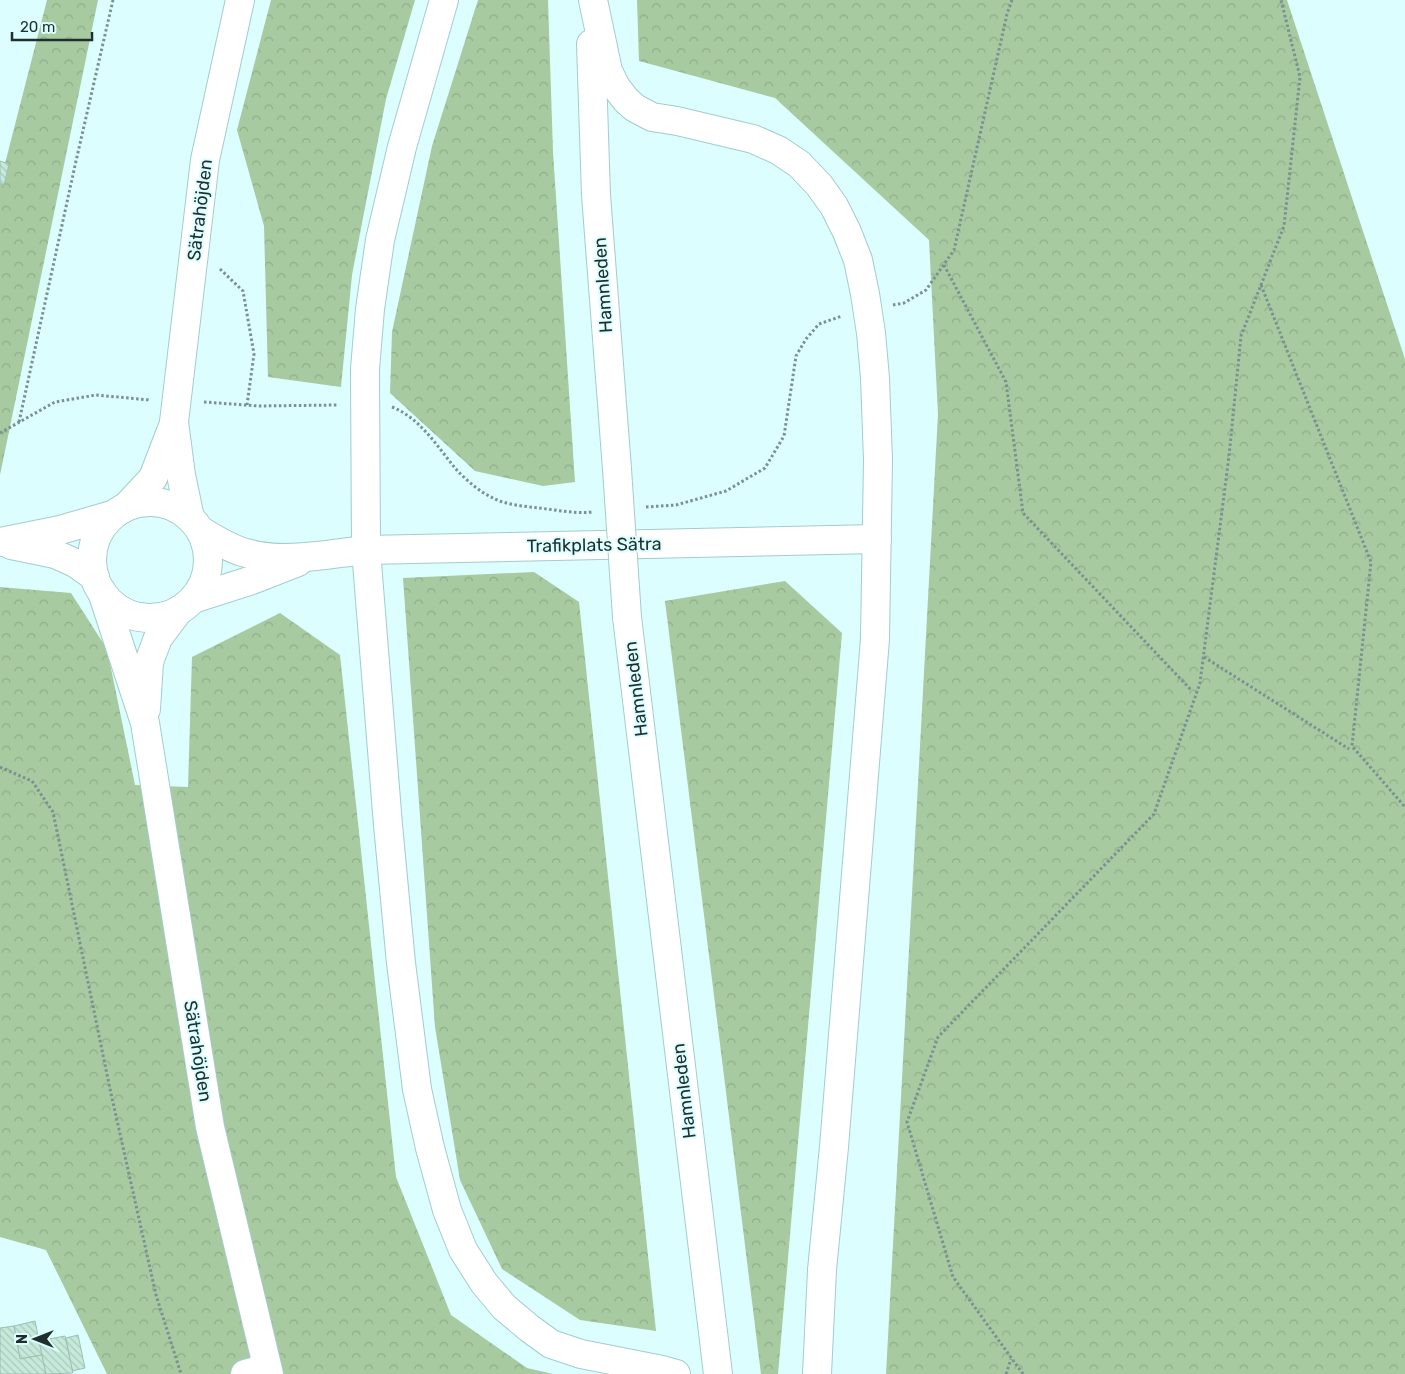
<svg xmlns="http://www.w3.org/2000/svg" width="1405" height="1374" font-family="Rubik,sans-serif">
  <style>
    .forest { fill: url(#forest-crowns) }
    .building { fill: url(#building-back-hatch); stroke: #9cc0b1 }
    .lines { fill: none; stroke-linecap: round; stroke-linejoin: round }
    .street-casing { stroke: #a3cccd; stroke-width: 30 }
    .secondary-casing { stroke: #a3cccd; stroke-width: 30 }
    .path { stroke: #799191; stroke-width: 3; stroke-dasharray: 2.5 2.5; stroke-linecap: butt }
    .street { stroke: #fff; stroke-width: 28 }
    .secondary { stroke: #fff; stroke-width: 28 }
    .secondary-bridge-casing { stroke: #a3cccd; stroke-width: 30; stroke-linecap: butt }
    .secondary-bridge { stroke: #fff; stroke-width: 28 }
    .labels { text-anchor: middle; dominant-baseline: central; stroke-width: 4; stroke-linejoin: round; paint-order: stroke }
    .street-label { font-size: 18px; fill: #1f2f2f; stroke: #dcfefe }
  </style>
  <defs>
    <pattern id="forest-crowns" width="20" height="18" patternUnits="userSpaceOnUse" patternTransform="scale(1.25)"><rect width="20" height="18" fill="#a7caa0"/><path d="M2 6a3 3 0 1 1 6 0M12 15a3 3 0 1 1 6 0" fill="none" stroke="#8fae8a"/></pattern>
    <pattern id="building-back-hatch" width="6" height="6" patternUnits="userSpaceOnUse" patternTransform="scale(1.25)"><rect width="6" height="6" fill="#c5eadb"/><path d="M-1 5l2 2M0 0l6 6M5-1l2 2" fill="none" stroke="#a9c9bc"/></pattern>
  </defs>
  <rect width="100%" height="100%" fill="#dcfefe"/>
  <g class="forest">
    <polygon points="47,0 98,0 0,475 0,183"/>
    <polygon points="271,0 415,0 386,99 352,275 341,387 268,377 264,226 237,130"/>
    <polygon points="478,0 548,0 553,152 575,482 543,486 475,471 390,393 392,332 432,146"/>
    <polygon points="637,0 1287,0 1405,359 1405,1374 886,1374 938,414 929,240 775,98 639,61"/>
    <polygon points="534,572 579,602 656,1331 580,1320 502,1269 460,1180 435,1027 403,578"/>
    <polygon points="785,581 842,633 778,1374 761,1374 665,601"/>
    <polygon points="0,587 71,593 107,649 135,785 188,787 192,657 280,613 340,655 396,1177 451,1315 527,1368 553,1374 107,1374 46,1250 0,1237"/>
  </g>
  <g class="building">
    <polygon points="0,161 9,164 4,185 0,183"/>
    <polygon points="35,1321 42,1355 20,1359 14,1326"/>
    <polygon points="14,1326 20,1359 42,1355 46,1374 0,1374 0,1328"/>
    <polygon points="78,1335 85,1368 72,1371 66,1338"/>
    <polygon points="65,1336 73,1373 46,1374 39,1341"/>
  </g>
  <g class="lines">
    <defs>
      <polyline id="street" points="245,1374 267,1368"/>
      <g id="secondary">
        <polyline points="444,0 402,147 380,240 370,309 365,369 366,550 388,825 401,963 417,1089 430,1148 447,1210 463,1250 484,1283 504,1307 529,1328 551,1344 581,1354 662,1370 676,1374"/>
        <polyline points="593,0 608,71 616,87 626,100 635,108 652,117 677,121 753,139 778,150 799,164 819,185 834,206 847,232 858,260 865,294 871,333 875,378 878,460 875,639 834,1147 822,1270 817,1374"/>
        <polyline points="591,44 596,195 617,469"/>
        <circle cx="150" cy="560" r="58"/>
        <polyline points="127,506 153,478 173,426"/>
        <polyline points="190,518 181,475 174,422 205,160 240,0"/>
        <path d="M201,531c14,8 29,18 45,22 38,11 82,1 120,-3l511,-11"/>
        <polyline points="0,542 60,530 112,515"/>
        <polyline points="11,545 55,554 75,563 95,577"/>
        <polyline points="102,592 145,723 210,1127 269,1374"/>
        <polyline points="193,599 252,580 298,562"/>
        <polyline points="627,617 718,1374"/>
        <polyline points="146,709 149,662 158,638 179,610"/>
      </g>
    </defs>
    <use href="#street" class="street-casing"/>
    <use href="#secondary" class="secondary-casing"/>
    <g class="path">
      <polyline points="944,265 1006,382 1023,513 1192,691"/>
      <polyline points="220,269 243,291 254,354 247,405"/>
      <polyline points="1261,285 1371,562 1352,746 1405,807"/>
      <polyline points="893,305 904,303 926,290 954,250 1007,14 1012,0"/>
      <polyline points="204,402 259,406 337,405"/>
      <path d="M392,407c28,11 45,39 63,61 10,11 22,22 36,29 14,8 32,9 48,11 18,2 36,6 54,4"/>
      <polyline points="19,422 76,161 113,0"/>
      <polyline points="0,433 55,402 96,395 150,400"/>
      <polyline points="646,507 676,505 726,491 765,468 784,436 796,356 806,339 819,324 842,316"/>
      <polyline points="1204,657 1349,749"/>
      <polyline points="0,767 32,781 53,812 110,1089 156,1295 181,1374"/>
      <polyline points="1006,1374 1011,1359"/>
      <polyline points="1023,1374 953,1277 907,1122 938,1037 1154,814 1200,683 1229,456 1241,336 1284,226 1300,77 1281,0"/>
    </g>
    <use href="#street" class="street"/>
    <use href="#secondary" class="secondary"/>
    <defs>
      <polyline id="secondary-bridge" points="617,469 627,617"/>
    </defs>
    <use href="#secondary-bridge" class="secondary-bridge-casing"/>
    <use href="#secondary-bridge" class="secondary-bridge"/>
  </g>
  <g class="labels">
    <g class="street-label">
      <text transform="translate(200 210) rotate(-83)">Sätrahöjden</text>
      <text transform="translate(603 285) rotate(-94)">Hamnleden</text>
      <text transform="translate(594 545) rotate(-1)">Trafikplats Sätra</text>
      <text transform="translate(636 689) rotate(-97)">Hamnleden</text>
      <text transform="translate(198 1051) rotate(81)">Sätrahöjden</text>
      <text transform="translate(684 1091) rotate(-97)">Hamnleden</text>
    </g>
  </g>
  <g transform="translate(35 1339) rotate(270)" stroke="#dcfefe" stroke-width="4" paint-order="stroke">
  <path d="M0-4L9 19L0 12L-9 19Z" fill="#1f2f2f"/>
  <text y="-8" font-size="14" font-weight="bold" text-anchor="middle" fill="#1f2f2f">N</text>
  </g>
  <path d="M12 32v8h80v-8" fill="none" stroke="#1f2f2f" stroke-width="2.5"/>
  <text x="20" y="32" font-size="15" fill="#1f2f2f" stroke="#dcfefe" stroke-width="4" paint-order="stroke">20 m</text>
</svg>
